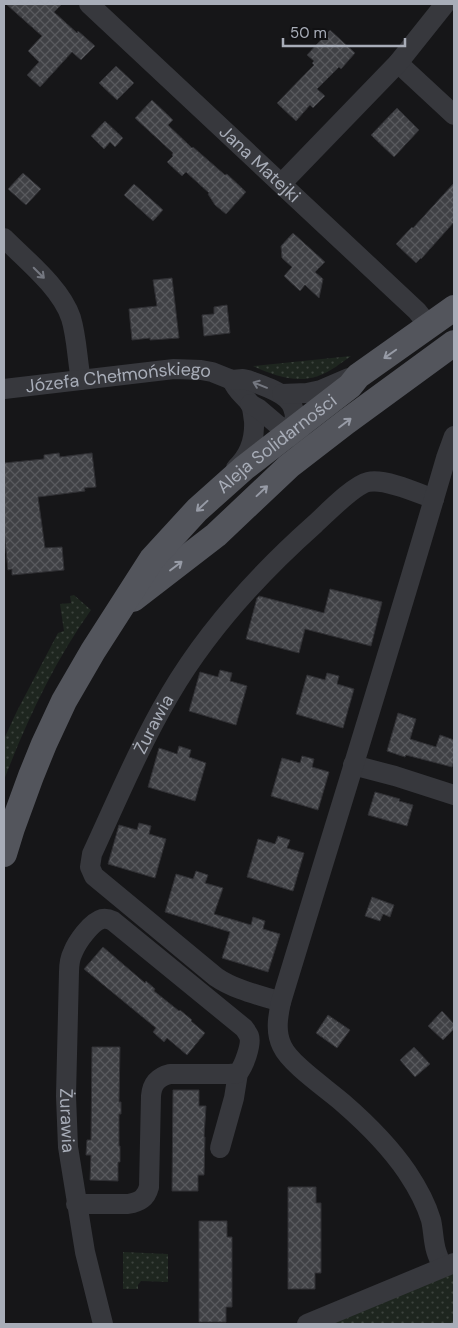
<svg xmlns="http://www.w3.org/2000/svg" width="458" height="1328" font-family="'DM Sans',sans-serif">
  <style>
    .grass { fill: url(#grass-dots) }
    .building { fill: url(#building-cross-hatch); stroke: #303034 }
    .lines { fill: none; stroke-linecap: round; stroke-linejoin: round }
    .minor { stroke: #37383d; stroke-width: 20 }
    .major { stroke: #53555c; stroke-width: 26 }
    .oneway { stroke: #757881 }
    .oneway2 { stroke: #979ba6 }
    .labels { text-anchor: middle; dominant-baseline: central; stroke-width: 4; stroke-linejoin: round; paint-order: stroke }
    .street-label { font-size: 18px; fill: #a8adb8; stroke: #111113 }
  </style>
  <defs>
    <pattern id="grass-dots" width="8" height="8" patternUnits="userSpaceOnUse" patternTransform="scale(1.25)"><rect width="8" height="8" fill="#1e261f"/><path d="M2 2h.1M6 6h.1" fill="none" stroke="#3c433d" stroke-width="1.8" stroke-linecap="round"/></pattern>
    <pattern id="building-cross-hatch" width="8" height="8" patternUnits="userSpaceOnUse" patternTransform="scale(1.25)"><rect width="8" height="8" fill="#404145"/><path d="M0 0l8 8M0 8l8-8" fill="none" stroke="#595a5e"/></pattern>
  </defs>
  <rect width="100%" height="100%" fill="#161618"/>
  <g class="grass">
    <path d="M351,356c-10,7 -21,16 -33,20 -22,8 -45,-1 -65,-10z"/>
    <path d="M74,595l17,15c-37,52 -64,110 -87,170v-41l13,-28 41,-78 6,-2 -4,-27 11,-1 -1,-7z"/>
    <polygon points="123,1252 168,1254 168,1282 141,1281 138,1285 138,1289 123,1289"/>
    <polygon points="454,1271 454,1324 327,1324"/>
  </g>
  <g class="building">
    <polygon points="6,4 62,4 54,12 77,33 78,31 95,46 81,60 72,52 40,87 27,75 39,62 28,51 42,36"/>
    <polygon points="330,30 355,53 341,69 339,67 317,89 325,96 313,108 310,105 296,121 277,103 314,65 312,63 314,61 307,55"/>
    <polygon points="116,66 134,83 117,100 99,83"/>
    <polygon points="152,100 173,120 168,125 192,148 193,147 225,175 227,174 246,192 226,214 215,205 208,194 209,193 186,172 182,176 167,162 173,156 172,155 173,153 135,118"/>
    <polygon points="397,108 419,130 394,157 371,135"/>
    <polygon points="105,121 123,138 115,147 110,142 104,149 91,136"/>
    <polygon points="23,173 41,189 26,205 8,189"/>
    <polygon points="454,183 454,222 421,259 421,258 416,263 396,244 412,227 413,228"/>
    <polygon points="134,184 163,210 153,221 124,195"/>
    <polygon points="293,233 325,262 315,272 323,279 319,298 305,285 300,291 284,276 292,267 282,258 281,246"/>
    <polygon points="172,278 179,338 150,340 150,338 132,340 129,309 157,306 153,280"/>
    <polygon points="227,305 230,333 204,336 202,315 214,314 214,307"/>
    <polygon points="59,453 60,457 92,453 96,487 84,488 85,491 38,497 45,548 62,547 64,570 12,575 12,569 8,570 4,529 4,463 44,459 44,455"/>
    <polygon points="330,589 382,602 371,646 305,629 299,653 246,639 257,598 259,596 324,613"/>
    <polygon points="220,670 232,673 230,681 247,686 236,725 189,711 200,672 218,677"/>
    <polygon points="327,673 339,676 337,684 354,689 343,728 296,714 307,675 325,680"/>
    <polygon points="398,713 416,719 410,739 436,747 440,735 454,740 454,760 452,767 406,755 405,757 387,751"/>
    <polygon points="179,746 191,750 189,757 206,763 195,801 148,787 159,748 177,754"/>
    <polygon points="302,756 314,759 312,767 329,772 318,810 271,796 282,758 300,763"/>
    <polygon points="375,792 400,799 399,801 413,805 407,826 368,815"/>
    <polygon points="139,823 151,826 149,834 166,839 155,878 108,864 119,825 137,830"/>
    <polygon points="278,836 290,840 287,848 304,853 293,891 247,877 258,839 275,844"/>
    <polygon points="196,871 208,875 205,883 223,888 214,914 251,925 253,917 265,921 263,929 280,934 268,972 222,958 230,932 165,912 176,874 193,879"/>
    <polygon points="372,897 394,905 390,917 383,914 380,921 365,916"/>
    <polygon points="103,947 145,983 146,981 155,989 154,991 179,1011 180,1010 192,1020 191,1021 205,1033 187,1055 167,1038 164,1042 153,1032 156,1028 84,969"/>
    <polygon points="442,1011 454,1024 454,1029 443,1040 428,1026"/>
    <polygon points="328,1015 350,1030 337,1048 316,1033"/>
    <polygon points="92,1047 120,1047 119,1102 121,1102 121,1114 119,1114 119,1146 120,1146 120,1162 118,1162 118,1181 90,1180 91,1155 86,1155 87,1140 91,1140"/>
    <polygon points="414,1047 430,1064 415,1077 400,1060"/>
    <polygon points="173,1090 199,1090 199,1106 206,1106 204,1137 205,1137 204,1175 198,1175 198,1191 172,1191"/>
    <polygon points="288,1187 316,1187 316,1203 321,1203 321,1273 315,1273 315,1289 288,1289"/>
    <polygon points="199,1221 227,1221 227,1237 232,1237 232,1307 226,1307 226,1322 199,1322"/>
  </g>
  <g class="lines">
    <g class="minor">
      <path id="s1" d="M89,4l328,307 12,15"/>
      <polyline points="398,63 454,115"/>
      <polyline points="282,183 398,63 445,4"/>
      <path d="M4,238c22,22 57,50 67,80 6,20 6,41 10,62"/>
      <path d="M232,380c5,13 13,15 19,25 2,5 2,11 3,16 1,19 -4,34 -18,47"/>
      <path id="s2" d="M4,389l170,-20 27,1 11,2 20,8 11,-1 5,1c25,10 55,16 45,50"/>
      <polyline points="282,394 307,393 321,390 349,378"/>
      <polyline points="250,404 259,409 279,426 293,430 300,439"/>
      <polyline points="353,765 395,776 454,795"/>
      <path id="s3" d="M281,1002c-22,-7 -46,-12 -65,-25l-122,-101 -4,-9 2,-13c25,-54 48,-109 78,-160 37,-63 91,-122 145,-170 12,-11 39,-39 53,-42 17,-4 50,11 66,17"/>
      <polyline points="220,1148 234,1098 238,1073"/>
      <path id="s4" d="M76,1204h52c12,-2 18,-6 21,-17l2,-91c1,-13 7,-19 19,-22h60l8,-1c6,-7 14,-29 11,-37 -2,-4 -3,-5 -5,-8l-131,-107c-4,-2 -7,-3 -11,-2 -11,3 -25,23 -29,33 -3,6 -4,13 -4,20l-3,124 2,51 17,105 18,72"/>
      <path d="M442,1267c-2,-7 -6,-14 -7,-21 -2,-9 -2,-18 -4,-26 -5,-17 -14,-33 -24,-48 -17,-25 -41,-49 -64,-69 -16,-14 -53,-39 -61,-57 -7,-14 -4,-30 -1,-44 55,-181 112,-362 165,-544l8,-22"/>
      <polyline points="307,1324 454,1263"/>
    </g>
    <g class="major">
      <polyline points="133,599 216,535 289,466 346,422 454,343"/>
      <path id="s5" d="M4,854l8,-26 19,-52 13,-32 20,-43 29,-50 59,-92 45,-49 47,-42 106,-82 8,-10 96,-68"/>
    </g>
  </g>
  <defs><path id="oneway-shaft" d="M-6 0H5M1.5-3L5.5 0L1.5 3" fill="none" stroke-width="1.6" stroke-linecap="round" stroke-linejoin="round" transform="scale(1.25)"/></defs>
  <g class="oneway">
    <use href="#oneway-shaft" transform="translate(39 273) rotate(45)"/>
    <use href="#oneway-shaft" transform="translate(260 385) rotate(-158)"/>
  </g>
  <g class="oneway2">
    <use href="#oneway-shaft" transform="translate(390 354) rotate(145)"/>
    <use href="#oneway-shaft" transform="translate(345 423) rotate(-37)"/>
    <use href="#oneway-shaft" transform="translate(262 491) rotate(-43)"/>
    <use href="#oneway-shaft" transform="translate(202 506) rotate(137)"/>
    <use href="#oneway-shaft" transform="translate(176 566) rotate(-37)"/>
  </g>
  <g class="labels">
    <g class="street-label">
      <text stroke="none"><textPath href="#s1" startOffset="234">Jana Matejki</textPath></text>
      <text stroke="none"><textPath href="#s2" startOffset="115">Józefa Chełmońskiego</textPath></text>
      <text stroke="none"><textPath href="#s5" startOffset="502">Aleja Solidarności</textPath></text>
      <text stroke="none"><textPath href="#s3" startOffset="395">Żurawia</textPath></text>
      <text stroke="none"><textPath href="#s4" startOffset="715">Żurawia</textPath></text>
    </g>
  </g>
  <rect width="458" height="1328" fill="none" stroke="#a8adb8" stroke-width="10"/>
  <path d="M283 38v8h122v-8" fill="none" stroke="#a8adb8" stroke-width="2.5"/>
  <text x="290" y="38" font-size="15" fill="#a8adb8" stroke="#111113" stroke-width="4" paint-order="stroke">50 m</text>
</svg>
